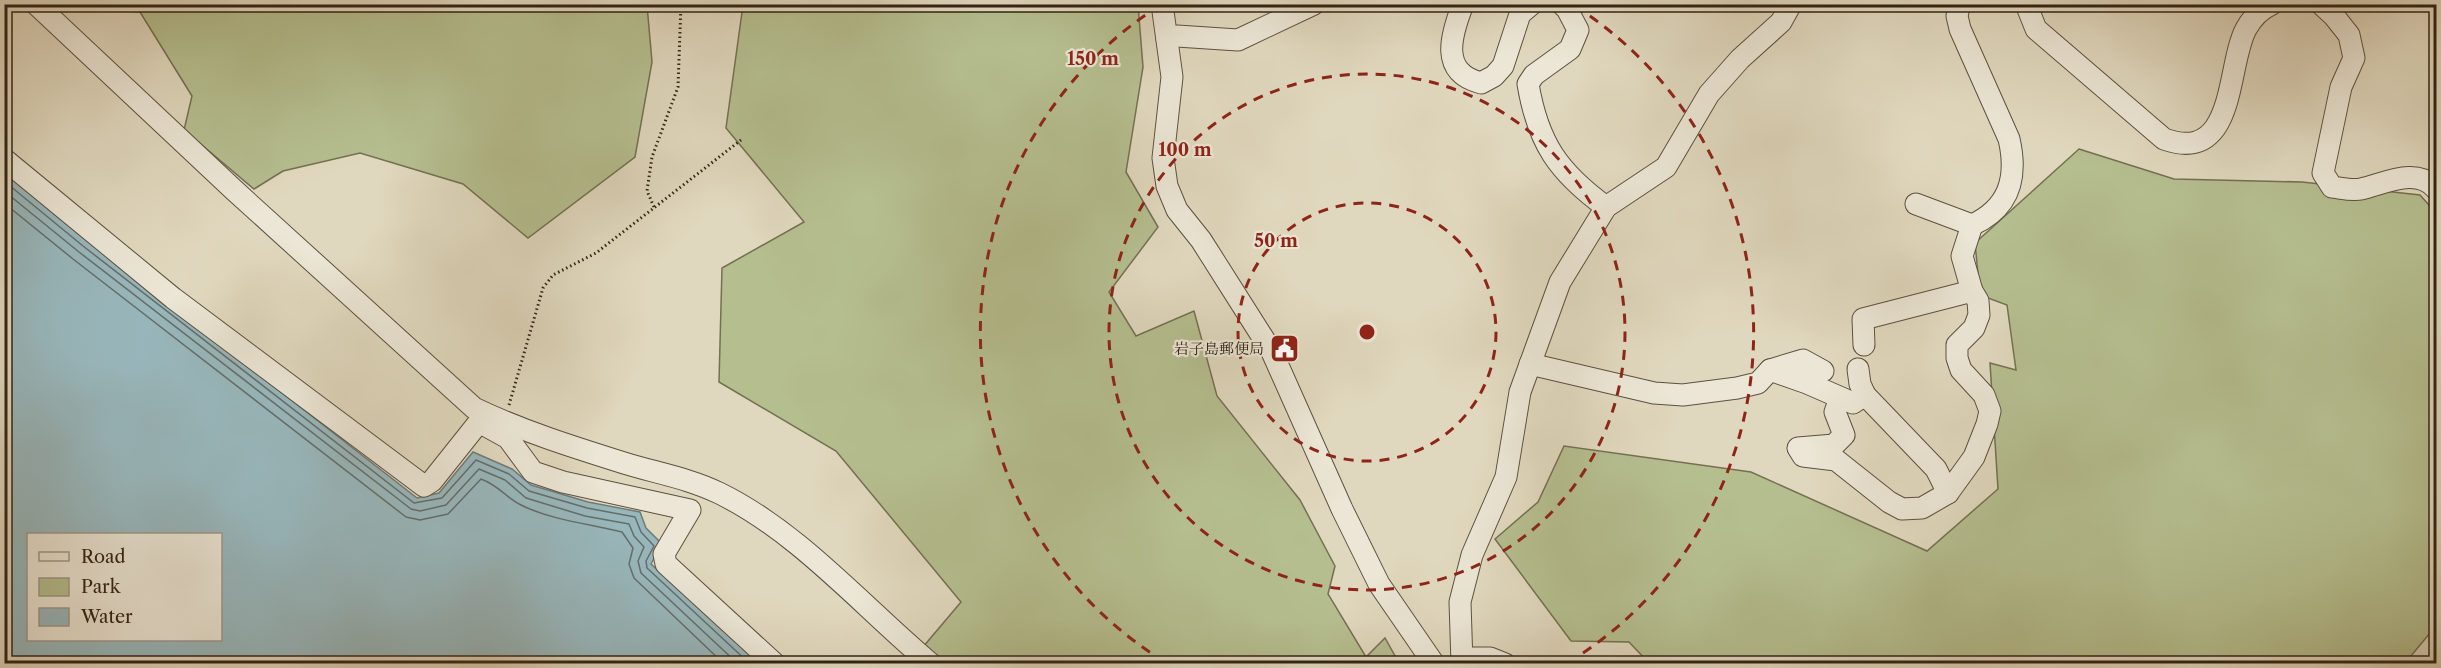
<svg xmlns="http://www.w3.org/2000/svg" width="2441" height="668" font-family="'Libre Caslon Text','Noto Serif JP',serif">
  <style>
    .green { fill: #b5be8f; stroke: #747052; stroke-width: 1.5 }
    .water { fill: #98b7bc; stroke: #6f7c7a; stroke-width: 1.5; fill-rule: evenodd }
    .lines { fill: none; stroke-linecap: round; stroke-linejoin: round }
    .shore { stroke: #656d69; stroke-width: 1.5 }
    .minor-casing { stroke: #5e5040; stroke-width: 23 }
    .path { stroke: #322316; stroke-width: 3; stroke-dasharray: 1.5 3; stroke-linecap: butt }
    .minor { stroke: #ebe6d5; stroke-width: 21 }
    .ring { fill: none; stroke: #8f2418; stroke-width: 3; stroke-dasharray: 10 8 }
    .labels { text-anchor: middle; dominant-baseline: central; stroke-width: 4.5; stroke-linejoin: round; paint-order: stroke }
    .poi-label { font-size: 15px; fill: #322316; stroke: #ebe6d5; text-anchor: end }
    .centre { fill: #8f2418; stroke: #ebe6d5; stroke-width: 3 }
    .ring-label { font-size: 18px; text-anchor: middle; font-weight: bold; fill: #8f2418; stroke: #ebe6d5; stroke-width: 4.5; stroke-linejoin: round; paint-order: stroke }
  </style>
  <rect width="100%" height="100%" fill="#e0d8be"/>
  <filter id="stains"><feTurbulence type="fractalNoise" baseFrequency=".00333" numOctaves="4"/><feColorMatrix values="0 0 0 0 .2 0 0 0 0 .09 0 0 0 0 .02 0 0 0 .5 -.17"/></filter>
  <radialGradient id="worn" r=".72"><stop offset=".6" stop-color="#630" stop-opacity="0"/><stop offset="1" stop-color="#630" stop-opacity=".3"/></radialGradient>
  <g class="green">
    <polygon points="57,5 647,5 652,62 635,157 528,238 463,184 360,153 283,171 254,189 184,130 192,96 140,12 60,7"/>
    <polygon points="743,5 1138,5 1143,67 1126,172 1158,227 1109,292 1136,336 1194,311 1217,396 1300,500 1335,566 1328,594 1366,657 1385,638 1399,663 942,663 923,647 961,602 836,451 719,382 722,268 804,222 726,128"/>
    <polygon points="2079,149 2174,179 2302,182 2420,195 2436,213 2436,626 2405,663 1649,663 1629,642 1571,641 1495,539 1538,502 1564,446 1751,472 1927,551 1998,489 1990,363 2016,370 2007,305 1980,295 1975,243"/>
  </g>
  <path class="water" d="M4,173l83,68 330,257 22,-5 34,-41 39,17 19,16 57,17 52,10 6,16 16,16 -11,20 108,99h-754zM28,534h192v106h-192z"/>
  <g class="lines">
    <g class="shore">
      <polyline points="4,181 83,246 414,503 442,498 476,460 509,474 529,491 587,508 635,517 641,532 654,546 646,561 647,568 750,664"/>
      <polyline points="4,191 79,252 411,509 420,511 446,505 479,469 505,480 526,498 585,516 629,524 634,536 644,547 638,561 641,573 738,664"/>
      <path d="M4,203l69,56 333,258 14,3 28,-6 33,-35c19,7 25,19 40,26 30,15 69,19 101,27l11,16 -4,16 5,14 90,86"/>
    </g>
    <defs>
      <g id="minor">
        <path d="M36,4l198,186 240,218c48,23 99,39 150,55 32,10 64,15 95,30 80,39 144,114 212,171"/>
        <polyline points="1162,4 1172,77 1163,158 1167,186 1177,210 1201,240 1272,352 1342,509 1379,584 1434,664"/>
        <path d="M1463,4c-12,31 -24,68 18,79l13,-7 9,-10 17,-52 12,-10"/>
        <path d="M1562,4l5,5 11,21 -8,19 -36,26 -6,9c10,59 30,88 78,123"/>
        <path d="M2026,4l10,25 128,110c73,26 62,-73 82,-110 6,-11 15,-20 26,-25"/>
        <path d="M2321,4l13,12 15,19 5,23 -13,29 -18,86 9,14c9,1 20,4 29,2 23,-5 56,-23 75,0"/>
        <polyline points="1167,39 1177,36 1238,40 1314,4"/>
        <polyline points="4,159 173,298 424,486 432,481 479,422 508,438 533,472 563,482 690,510 664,554 666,564 775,664"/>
        <path d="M1916,204l56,21c37,-17 46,-47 37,-86l-49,-110 -3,-13 2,-9 3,-3"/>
        <polyline points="1864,345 1863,319 1972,291"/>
        <polyline points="1530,364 1654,393 1683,395 1737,388 1758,383 1770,370 1807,383 1853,403 1865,395 1936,469 1948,493"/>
        <polyline points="1858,369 1860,384 1865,395"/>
        <polyline points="1770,370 1803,360 1823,371"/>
        <polyline points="1840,398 1835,412 1844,435 1834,445 1798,448 1803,456 1836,460 1889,502 1902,509 1922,508 1948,493 1974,457 1987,424 1990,411 1984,395 1961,370 1957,358 1957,345 1974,328 1979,315 1978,301 1972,291 1962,256 1972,225"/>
        <polyline points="1462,658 1490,658 1505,664"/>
        <polyline points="1462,664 1460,602 1472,555 1506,477 1520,392 1560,282 1606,207 1666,167 1709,94 1740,59 1781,22 1791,4"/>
      </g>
    </defs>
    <use href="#minor" class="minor-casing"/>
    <g class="path">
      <polyline points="654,207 647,191 652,157 678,87 681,4"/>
      <polyline points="509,405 543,288 553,275 596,253 741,140"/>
    </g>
    <use href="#minor" class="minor"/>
  </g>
  <g class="ring">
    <circle cx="1367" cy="332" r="129"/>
    <circle cx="1367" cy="332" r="258"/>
    <path d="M1165 662A387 387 0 0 1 1159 6M1575 6A387 387 0 0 1 1569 662"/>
  </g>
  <defs>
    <symbol id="civic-square" viewBox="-11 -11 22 22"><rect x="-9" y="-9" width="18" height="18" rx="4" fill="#8f2418" stroke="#ebe6d5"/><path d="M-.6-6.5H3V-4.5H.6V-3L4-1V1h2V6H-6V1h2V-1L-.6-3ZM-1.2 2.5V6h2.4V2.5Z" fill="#fff"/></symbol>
  </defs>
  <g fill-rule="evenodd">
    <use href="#civic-square" x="1268" y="332" width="33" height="33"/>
  </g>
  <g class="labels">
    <g class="poi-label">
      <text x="1264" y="348">岩子島郵便局</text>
    </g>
  </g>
  <circle cx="1367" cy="332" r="9" class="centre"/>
  <g class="ring-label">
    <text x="1093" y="65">150 m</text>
    <text x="1185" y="156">100 m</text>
    <text x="1276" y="247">50 m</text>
  </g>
  <rect width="2441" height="668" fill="none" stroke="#e0d8be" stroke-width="24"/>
  <rect x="6" y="6" width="2429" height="656" fill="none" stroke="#322316" stroke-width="3"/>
  <rect x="12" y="12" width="2417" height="644" fill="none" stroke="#322316" stroke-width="1.5"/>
  <rect x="27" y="533" width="195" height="108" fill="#ebe6d5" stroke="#a19889" stroke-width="1.5"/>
  <rect x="39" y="552" width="30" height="9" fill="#ebe6d5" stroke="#a19889" stroke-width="1.5"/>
  <text x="81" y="563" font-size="18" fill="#322316">Road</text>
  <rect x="39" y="578" width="30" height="18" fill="#b5be8f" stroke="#a19889" stroke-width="1.5"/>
  <text x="81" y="593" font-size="18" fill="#322316">Park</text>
  <rect x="39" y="608" width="30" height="18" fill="#98b7bc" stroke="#a19889" stroke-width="1.5"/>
  <text x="81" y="623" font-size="18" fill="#322316">Water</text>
  <rect width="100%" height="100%" filter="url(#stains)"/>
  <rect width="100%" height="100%" fill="url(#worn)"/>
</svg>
